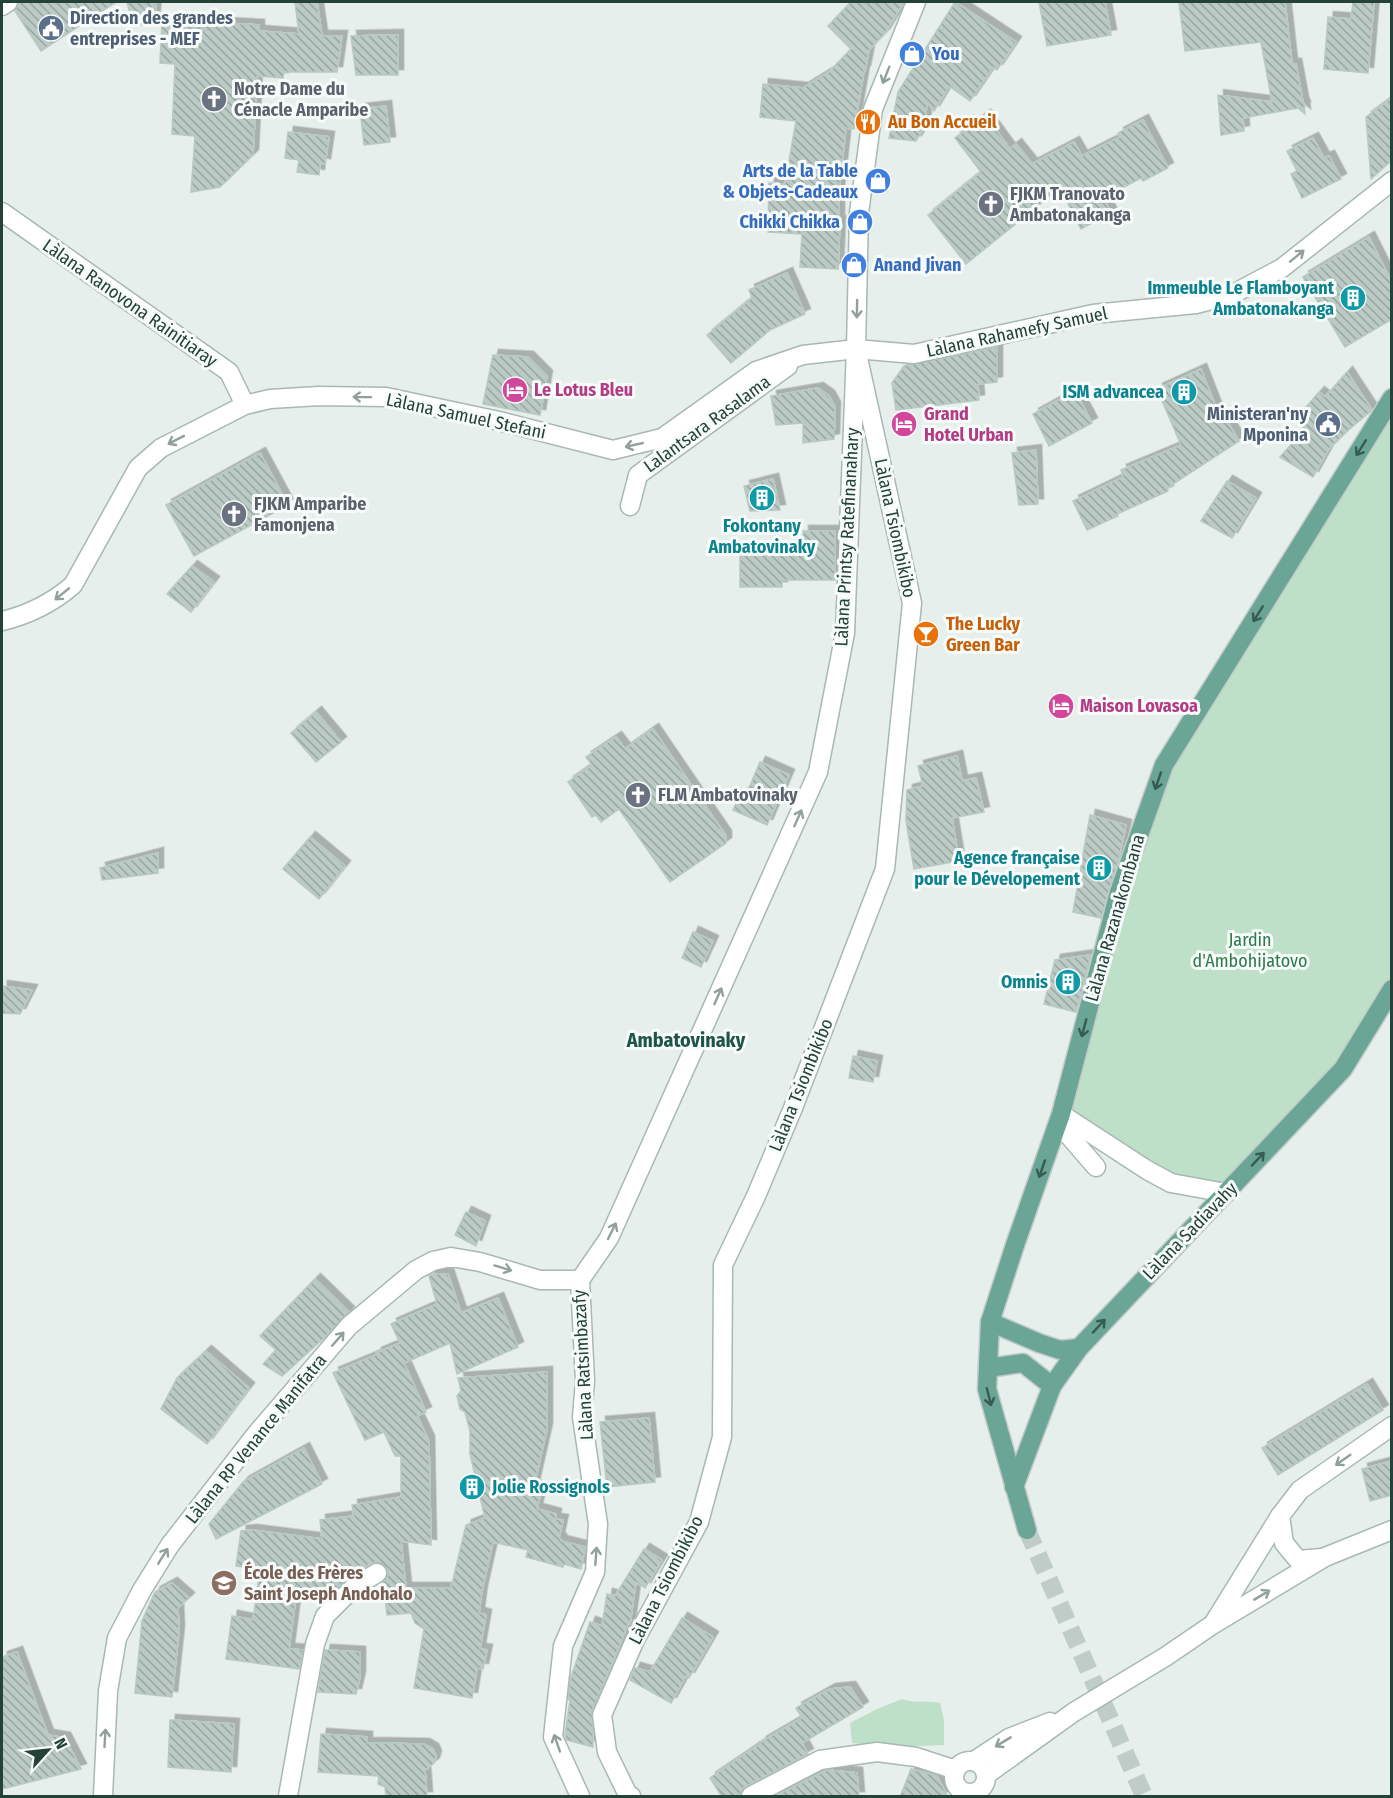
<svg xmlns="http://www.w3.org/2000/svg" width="1393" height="1798" font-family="'Fira Sans Condensed',sans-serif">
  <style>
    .green { fill: #bfe0c8 }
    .building { fill: url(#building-back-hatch); stroke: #b8c9c2; stroke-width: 1.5; filter: url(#shadow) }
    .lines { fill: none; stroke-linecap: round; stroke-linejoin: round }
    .major-tunnel { stroke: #bfccc8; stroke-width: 18; stroke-dasharray: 18 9; stroke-linecap: butt }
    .minor-casing { stroke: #a8b8b2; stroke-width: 21 }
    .major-casing { stroke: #c2cac8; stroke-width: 21 }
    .minor { stroke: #fff; stroke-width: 18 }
    .major { stroke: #6aa596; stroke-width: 18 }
    .oneway { stroke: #92a09c }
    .oneway2 { stroke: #365b51 }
    .labels { text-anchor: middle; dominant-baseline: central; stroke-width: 6; stroke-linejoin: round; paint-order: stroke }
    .service-label { font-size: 18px; font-weight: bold; fill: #4e5e75; stroke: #f7fbf9; text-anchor: start }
    .shop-label { font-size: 18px; font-weight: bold; fill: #366cbe; stroke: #f7fbf9; text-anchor: start }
    .worship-label { font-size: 18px; font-weight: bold; fill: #5b616d; stroke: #f7fbf9; text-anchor: start }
    .food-label { font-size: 18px; font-weight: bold; fill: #c56008; stroke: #f7fbf9; text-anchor: start }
    .culture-label { font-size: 18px; font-weight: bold; fill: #0d838f; stroke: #f7fbf9; text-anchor: end }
    .street-label { font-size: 18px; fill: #24423a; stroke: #f7fbf9 }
    .hotel-label { font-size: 18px; font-weight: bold; fill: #b23c85; stroke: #f7fbf9; text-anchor: start }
    .park-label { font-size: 18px; fill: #2d7a4b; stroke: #f7fbf9 }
    .education-label { font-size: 18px; font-weight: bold; fill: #785e54; stroke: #f7fbf9; text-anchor: start }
    .neighbourhood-label { font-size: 20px; font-weight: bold; fill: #1f5548; stroke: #f7fbf9 }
  </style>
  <defs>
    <pattern id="building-back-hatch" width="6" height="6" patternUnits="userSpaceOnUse" patternTransform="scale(1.5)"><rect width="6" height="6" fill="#bbcac4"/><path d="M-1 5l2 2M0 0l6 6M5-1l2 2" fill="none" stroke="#98a6a0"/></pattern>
    <filter id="shadow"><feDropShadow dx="5.5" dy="-5.5" stdDeviation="0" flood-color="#0004"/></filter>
  </defs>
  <rect width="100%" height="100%" fill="#e6efeb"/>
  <g class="green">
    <polygon points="1391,398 1391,989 1352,1054 1226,1193 1194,1188 1061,1114 1164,765"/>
    <path d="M902,1699c14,5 24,1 38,4l4,17v25l-47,2 -45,-4 -2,-20 27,-14z"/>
  </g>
  <g class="building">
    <polygon points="19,2 116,2 41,51 15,11"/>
    <polygon points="127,2 156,2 154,25 133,25"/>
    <polygon points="295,2 317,2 322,36 342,36 337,72 284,72 283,78 257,76 253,155 220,187 191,192 195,136 172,134 175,64 160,63 162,20 259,25 259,31 299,34"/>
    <polygon points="851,2 904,2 885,33 869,50 865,71 864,71 854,129 846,128 839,191 839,221 840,221 838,269 800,267 802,234 768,232 769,183 785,184 796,121 760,117 763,84 803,88 829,72 851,49 828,26"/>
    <polygon points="955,2 1016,42 997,70 993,67 970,101 949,86 934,111 927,101 925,126 916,141 889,138 898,92"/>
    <polygon points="1039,2 1105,2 1111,35 1047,46"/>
    <polygon points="1179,2 1285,2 1292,64 1296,64 1303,102 1305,107 1304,107 1305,114 1298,108 1243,118 1244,131 1221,135 1218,95 1272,102 1261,42 1185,51"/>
    <polygon points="1353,2 1374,2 1368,73 1324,69 1328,17 1351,19"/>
    <polygon points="398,35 398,75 356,75 351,36"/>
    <polygon points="1392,98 1392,160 1371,179 1366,117"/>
    <polygon points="386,106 390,142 364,145 360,109"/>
    <polygon points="985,115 1010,149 1016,144 1032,164 1074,142 1082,156 1120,137 1118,133 1143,120 1168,168 1143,181 1141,178 1103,198 1111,213 1081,229 1060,188 966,264 928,215 981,172 955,138"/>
    <polygon points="288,132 329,137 325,164 320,163 319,175 297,172 299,160 285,158"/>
    <polygon points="1313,138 1324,158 1329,156 1341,179 1302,198 1291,174 1297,171 1287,151"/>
    <polygon points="1369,237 1392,283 1392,319 1345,347 1303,277"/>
    <polygon points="787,273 805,314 770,330 731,363 707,335 752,298 749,290"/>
    <polygon points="997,347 997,382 978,384 979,400 896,410 892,383 904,366"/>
    <polygon points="493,355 528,357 547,376 540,415 483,404"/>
    <polygon points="1201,369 1222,423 1227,421 1239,441 1167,488 1168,491 1117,514 1118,516 1087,530 1073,501 1123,477 1121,470 1181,445 1157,389"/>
    <polygon points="1347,372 1372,410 1346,432 1328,450 1313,477 1280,457 1305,429 1295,420 1319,392 1325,397"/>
    <polygon points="818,388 829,396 835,407 834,439 803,443 803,423 776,425 771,396"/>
    <polygon points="1075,391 1092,423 1049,446 1033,414"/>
    <polygon points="1036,450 1038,504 1019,505 1012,453"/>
    <polygon points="260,453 288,505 194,556 166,505"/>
    <polygon points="773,479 780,510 750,511 744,486"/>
    <polygon points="1227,481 1256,498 1232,538 1201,521"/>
    <polygon points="803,531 835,531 835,580 782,580 782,587 740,587 740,549 804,550"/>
    <polygon points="192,566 214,582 191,612 167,594"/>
    <polygon points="316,712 341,742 316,762 291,733"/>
    <polygon points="653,729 726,836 726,843 670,882 619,809 601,822 596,815 592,817 568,782 592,765 586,757 616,737 625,749"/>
    <polygon points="957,756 962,781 976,778 984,812 952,818 959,861 914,869 906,821 907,790 923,786 918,766"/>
    <polygon points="760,762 789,775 767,825 733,810 739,797 749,788"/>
    <polygon points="1090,815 1126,825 1118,862 1101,918 1073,912"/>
    <polygon points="310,837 345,866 319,899 283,869"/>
    <polygon points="158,853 158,873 102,880 100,868"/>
    <polygon points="693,932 713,941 701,967 682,958"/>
    <polygon points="1091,955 1076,1012 1044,1004 1055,960"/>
    <polygon points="2,986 32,990 20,1014 2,1013"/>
    <polygon points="853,1056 877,1061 873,1082 849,1078"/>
    <polygon points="466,1212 485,1221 476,1246 455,1235"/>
    <polygon points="433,1274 448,1274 461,1313 498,1298 518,1347 457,1374 450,1343 404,1363 426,1412 417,1416 429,1441 431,1545 401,1541 406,1588 451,1588 466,1525 485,1518 470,1454 470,1431 465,1412 460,1409 457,1396 461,1391 458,1378 547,1372 547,1429 534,1486 542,1488 537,1509 556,1514 555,1519 563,1520 559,1538 561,1539 561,1541 585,1547 581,1569 564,1564 563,1567 526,1557 528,1550 493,1542 482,1591 479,1613 486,1615 480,1649 487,1650 483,1669 477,1668 472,1698 414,1688 424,1629 415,1623 411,1613 387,1615 383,1582 387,1578 388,1572 386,1567 377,1562 371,1563 348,1578 325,1601 296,1597 289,1649 303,1650 299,1669 226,1659 232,1616 253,1620 260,1569 236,1566 241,1531 252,1530 322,1539 320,1520 354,1516 352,1505 401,1497 401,1456 395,1456 384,1432 365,1440 333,1373 376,1355 376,1353 400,1343 391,1324 437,1304 429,1276"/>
    <polygon points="315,1279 349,1312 326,1336 282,1376 263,1364 276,1350 260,1336"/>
    <polygon points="206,1351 249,1388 207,1444 161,1409 177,1378"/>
    <polygon points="1367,1384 1383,1410 1278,1475 1262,1448"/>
    <polygon points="649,1418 655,1482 607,1487 600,1422"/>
    <polygon points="304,1448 322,1484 216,1539 209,1524 243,1482"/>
    <polygon points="1392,1461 1392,1495 1370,1501 1362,1469"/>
    <polygon points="644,1549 662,1560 645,1588 636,1582 630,1624 628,1624 616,1654 592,1711 593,1747 567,1740 565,1735 570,1700 568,1699 571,1677 590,1622 602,1626 607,1594 615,1596"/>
    <polygon points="172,1583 189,1598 178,1608 179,1631 172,1697 135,1693 142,1621 155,1592"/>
    <polygon points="682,1618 713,1637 689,1678 686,1676 671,1703 630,1680 635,1668 650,1672"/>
    <polygon points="325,1650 360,1652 360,1677 356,1694 318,1692"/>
    <polygon points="17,1652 48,1735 65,1738 81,1769 2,1789 2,1657"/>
    <polygon points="850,1687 863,1707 802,1743 808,1754 746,1786 741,1790 740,1797 722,1797 710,1778 761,1743 761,1742 802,1718 796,1708 830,1689"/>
    <polygon points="170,1720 234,1724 231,1772 168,1767"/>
    <polygon points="321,1734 367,1737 367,1743 424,1744 433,1749 436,1756 434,1763 425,1770 427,1797 386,1797 385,1787 378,1784 379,1776 318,1772"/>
    <polygon points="911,1769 937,1776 948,1797 900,1797"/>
    <polygon points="827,1770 857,1773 859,1797 774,1797"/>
  </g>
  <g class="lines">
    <polyline class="major-tunnel" points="1027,1530 1144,1796"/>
    <defs>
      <g id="minor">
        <polyline points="2,6 8,2"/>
        <polyline points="2,212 229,372 245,405"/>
        <polyline points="630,506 638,475 788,366"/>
        <path d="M2,621c26,-6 50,-18 71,-36l65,-117 23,-20 84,-43 25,-6 49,-3 67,1 113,24 114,29 49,-12 94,-67 47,-16 53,-6 58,5 179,-40 103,-10 37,-10 49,-26 110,-87"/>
        <polyline points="1061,1114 1147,1170 1171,1183 1226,1193"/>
        <polyline points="1058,1123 1096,1167"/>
        <polyline points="580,1280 609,1238 818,772 845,633 856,349 859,213 873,109 916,2"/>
        <polyline points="580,1280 585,1381 582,1417 598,1524 595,1572 563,1646 553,1737 580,1796"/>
        <polyline points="1280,1516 1284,1543 1298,1560 1322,1558"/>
        <polyline points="1215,1621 1280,1516 1300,1490 1392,1426"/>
        <polyline points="974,1761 1009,1738 1050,1722"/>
        <circle cx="970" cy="1777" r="16"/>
        <polyline points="986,1775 1074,1712 1165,1657 1212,1625 1325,1557 1392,1530"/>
        <polyline points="103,1796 108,1691 117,1638 142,1590 170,1545 257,1433 349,1326 416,1270 433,1261 451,1257 480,1262 540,1280 580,1280"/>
        <polyline points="288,1796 315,1644 325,1616 354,1587 377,1573"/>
        <polyline points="631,1796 628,1795 607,1752 602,1715 635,1640 699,1522 722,1437 723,1265 756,1196 793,1108 885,869 912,603 856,349"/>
        <polyline points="751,1796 820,1760 877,1752 916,1757 956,1770"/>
      </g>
      <g id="major">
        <polyline points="990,1322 1039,1343 1060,1350 1079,1348"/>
        <polyline points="988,1368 1023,1363 1052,1386"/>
        <polyline points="1014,1487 1052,1386 1079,1348 1343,1069 1392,989"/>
        <polyline points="1027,1530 987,1389 990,1322 1015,1245 1061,1114 1119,892 1164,765 1392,398"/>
      </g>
    </defs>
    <use href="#minor" class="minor-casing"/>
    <use href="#major" class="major-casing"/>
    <use href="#minor" class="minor"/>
    <use href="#major" class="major"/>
  </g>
  <defs><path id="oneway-shaft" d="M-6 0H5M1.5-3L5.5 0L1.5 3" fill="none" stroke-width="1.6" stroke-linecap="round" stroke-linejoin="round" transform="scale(1.5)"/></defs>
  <g class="oneway">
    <use href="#oneway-shaft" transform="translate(886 75) rotate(112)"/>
    <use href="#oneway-shaft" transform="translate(1297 256) rotate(-39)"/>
    <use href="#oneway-shaft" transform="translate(857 309) rotate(91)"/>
    <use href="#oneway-shaft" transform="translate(362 397) rotate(-179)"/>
    <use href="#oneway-shaft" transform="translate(176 440) rotate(153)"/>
    <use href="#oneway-shaft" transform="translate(634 445) rotate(167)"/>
    <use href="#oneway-shaft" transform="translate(62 594) rotate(141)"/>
    <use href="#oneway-shaft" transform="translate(798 818) rotate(-66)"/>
    <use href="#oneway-shaft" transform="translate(718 996) rotate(-66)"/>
    <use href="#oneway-shaft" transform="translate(612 1231) rotate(-64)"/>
    <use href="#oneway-shaft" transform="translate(503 1268) rotate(17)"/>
    <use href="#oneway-shaft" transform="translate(338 1339) rotate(-49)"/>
    <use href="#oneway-shaft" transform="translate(1343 1460) rotate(145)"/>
    <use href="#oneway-shaft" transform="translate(163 1556) rotate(-58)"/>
    <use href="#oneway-shaft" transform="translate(596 1556) rotate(-86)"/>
    <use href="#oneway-shaft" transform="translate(1262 1595) rotate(-31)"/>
    <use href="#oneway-shaft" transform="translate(105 1738) rotate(-87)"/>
    <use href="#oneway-shaft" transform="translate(1003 1742) rotate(149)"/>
    <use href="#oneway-shaft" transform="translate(557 1743) rotate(-109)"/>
  </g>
  <g class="oneway2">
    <use href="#oneway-shaft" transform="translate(1361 448) rotate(122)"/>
    <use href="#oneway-shaft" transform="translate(1258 614) rotate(122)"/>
    <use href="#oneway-shaft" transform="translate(1158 781) rotate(109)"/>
    <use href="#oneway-shaft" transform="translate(1084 1028) rotate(105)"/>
    <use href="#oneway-shaft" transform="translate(1258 1159) rotate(-47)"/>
    <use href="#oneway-shaft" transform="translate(1042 1169) rotate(109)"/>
    <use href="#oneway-shaft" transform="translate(1099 1326) rotate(-47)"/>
    <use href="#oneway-shaft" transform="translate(989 1397) rotate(76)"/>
  </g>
  <defs>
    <symbol id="civic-disc" viewBox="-11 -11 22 22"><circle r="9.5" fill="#5c6f8a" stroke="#f7fbf9"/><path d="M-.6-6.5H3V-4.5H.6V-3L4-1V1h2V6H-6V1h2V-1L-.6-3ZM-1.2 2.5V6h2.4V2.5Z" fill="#fff"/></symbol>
    <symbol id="shop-disc" viewBox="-11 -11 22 22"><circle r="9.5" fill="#3f7fe0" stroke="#f7fbf9"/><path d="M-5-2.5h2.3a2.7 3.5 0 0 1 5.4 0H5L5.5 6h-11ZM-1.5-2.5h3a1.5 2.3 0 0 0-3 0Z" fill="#fff"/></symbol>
    <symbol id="church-disc" viewBox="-11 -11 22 22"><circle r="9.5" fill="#6b7280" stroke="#f7fbf9"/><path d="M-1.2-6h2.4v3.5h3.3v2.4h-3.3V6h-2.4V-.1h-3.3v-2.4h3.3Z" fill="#fff"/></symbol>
    <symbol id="restaurant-disc" viewBox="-11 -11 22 22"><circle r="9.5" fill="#e8710a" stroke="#f7fbf9"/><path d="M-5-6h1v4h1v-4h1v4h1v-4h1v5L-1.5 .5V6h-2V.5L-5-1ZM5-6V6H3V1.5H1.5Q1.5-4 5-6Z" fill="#fff"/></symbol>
    <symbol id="building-disc" viewBox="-11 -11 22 22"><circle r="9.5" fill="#0f9aa8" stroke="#f7fbf9"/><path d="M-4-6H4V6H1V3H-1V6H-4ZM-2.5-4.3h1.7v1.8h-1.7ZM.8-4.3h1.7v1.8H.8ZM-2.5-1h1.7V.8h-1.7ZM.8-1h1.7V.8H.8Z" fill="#fff"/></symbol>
    <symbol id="hotel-disc" viewBox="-11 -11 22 22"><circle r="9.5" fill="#d1479c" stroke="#f7fbf9"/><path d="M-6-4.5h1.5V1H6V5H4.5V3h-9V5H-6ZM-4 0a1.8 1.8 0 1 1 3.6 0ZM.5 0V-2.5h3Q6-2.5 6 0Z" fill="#fff"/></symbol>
    <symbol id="bar-disc" viewBox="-11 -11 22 22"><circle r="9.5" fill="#e8710a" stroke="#f7fbf9"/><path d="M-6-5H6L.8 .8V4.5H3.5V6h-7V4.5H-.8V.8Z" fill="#fff"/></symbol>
    <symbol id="school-disc" viewBox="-11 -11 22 22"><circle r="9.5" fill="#8d6e63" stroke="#f7fbf9"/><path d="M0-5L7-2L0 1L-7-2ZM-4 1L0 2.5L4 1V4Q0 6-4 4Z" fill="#fff"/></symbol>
  </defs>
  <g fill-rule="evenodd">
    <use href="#civic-disc" x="36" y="13" width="30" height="30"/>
    <use href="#shop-disc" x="897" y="39" width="30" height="30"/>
    <use href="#church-disc" x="199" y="84" width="30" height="30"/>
    <use href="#restaurant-disc" x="853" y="107" width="30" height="30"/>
    <use href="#shop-disc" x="863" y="166" width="30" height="30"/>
    <use href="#church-disc" x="976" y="189" width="30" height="30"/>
    <use href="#shop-disc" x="845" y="207" width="30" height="30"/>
    <use href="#shop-disc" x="839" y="250" width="30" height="30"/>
    <use href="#building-disc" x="1338" y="283" width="30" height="30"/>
    <use href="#hotel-disc" x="500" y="375" width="30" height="30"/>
    <use href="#building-disc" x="1169" y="377" width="30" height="30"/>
    <use href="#hotel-disc" x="889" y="409" width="30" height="30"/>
    <use href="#civic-disc" x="1313" y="409" width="30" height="30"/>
    <use href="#building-disc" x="747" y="483" width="30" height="30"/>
    <use href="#church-disc" x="219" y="499" width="30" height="30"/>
    <use href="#bar-disc" x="911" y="619" width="30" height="30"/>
    <use href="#hotel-disc" x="1046" y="691" width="30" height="30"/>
    <use href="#church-disc" x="623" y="780" width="30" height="30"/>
    <use href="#building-disc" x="1084" y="853" width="30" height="30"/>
    <use href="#building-disc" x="1053" y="967" width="30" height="30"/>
    <use href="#building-disc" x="457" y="1472" width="30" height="30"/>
    <use href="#school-disc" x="209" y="1568" width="30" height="30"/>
  </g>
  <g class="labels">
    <g class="service-label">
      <text x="70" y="18">Direction des grandes<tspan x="70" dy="21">entreprises - MEF</tspan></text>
      <text x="1308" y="414" text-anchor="end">Ministeran'ny<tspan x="1308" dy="21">Mponina</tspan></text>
    </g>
    <g class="shop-label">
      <text x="932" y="54">You</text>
      <text x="858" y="171" text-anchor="end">Arts de la Table<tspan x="858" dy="21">&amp; Objets-Cadeaux</tspan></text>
      <text x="840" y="222" text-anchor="end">Chikki Chikka</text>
      <text x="874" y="265">Anand Jivan</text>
    </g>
    <g class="worship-label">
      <text x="234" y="89">Notre Dame du<tspan x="234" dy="21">Cénacle Amparibe</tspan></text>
      <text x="1010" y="194">FJKM Tranovato<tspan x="1010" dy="21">Ambatonakanga</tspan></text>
      <text x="254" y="504">FJKM Amparibe<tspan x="254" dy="21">Famonjena</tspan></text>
      <text x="658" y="795">FLM Ambatovinaky</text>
    </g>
    <g class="food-label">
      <text x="888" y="122">Au Bon Accueil</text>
      <text x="946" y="624">The Lucky<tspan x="946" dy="21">Green Bar</tspan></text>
    </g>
    <g class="culture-label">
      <text x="1334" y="288">Immeuble Le Flamboyant<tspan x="1334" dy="21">Ambatonakanga</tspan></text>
      <text x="1164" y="392">ISM advancea</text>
      <text x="762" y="526" text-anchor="middle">Fokontany<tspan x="762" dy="21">Ambatovinaky</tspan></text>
      <text x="1080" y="858">Agence française<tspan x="1080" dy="21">pour le Dévelopement</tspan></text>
      <text x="1048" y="982">Omnis</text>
      <text x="492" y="1487" text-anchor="start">Jolie Rossignols</text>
    </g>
    <g class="street-label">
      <text transform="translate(130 303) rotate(35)">Làlana Ranovona Rainitiaray</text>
      <text transform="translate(1017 332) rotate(-12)">Làlana Rahamefy Samuel</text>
      <text transform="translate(466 416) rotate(12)">Làlana Samuel Stefani</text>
      <text transform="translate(707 424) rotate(-36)">Lalantsara Rasalama</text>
      <text transform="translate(895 528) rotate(78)">Làlana Tsiombikibo</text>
      <text transform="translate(847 537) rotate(-87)">Làlana Printsy Ratefinanahary</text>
      <text transform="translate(1115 918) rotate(-74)">Làlana Razanakombana</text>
      <text transform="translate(801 1085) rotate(-68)">Làlana Tsiombikibo</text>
      <text transform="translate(1190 1231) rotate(-46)">Làlana Sadiavahy</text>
      <text transform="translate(583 1365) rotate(-93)">Làlana Ratsimbazafy</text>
      <text transform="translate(256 1439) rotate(-51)">Làlana RP Venance Manifatra</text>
      <text transform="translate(666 1580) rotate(-63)">Làlana Tsiombikibo</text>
    </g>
    <g class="hotel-label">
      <text x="534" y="390">Le Lotus Bleu</text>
      <text x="924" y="414">Grand<tspan x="924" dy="21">Hotel Urban</tspan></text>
      <text x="1080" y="706">Maison Lovasoa</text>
    </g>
    <g class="park-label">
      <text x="1250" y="940">Jardin<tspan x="1250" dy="21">d'Ambohijatovo</tspan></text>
    </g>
    <g class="education-label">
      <text x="244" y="1573">École des Frères<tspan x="244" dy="21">Saint Joseph Andohalo</tspan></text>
    </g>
    <g class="neighbourhood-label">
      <text x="686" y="1040">Ambatovinaky</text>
    </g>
  </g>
  <rect width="1393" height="1798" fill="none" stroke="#24423a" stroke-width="6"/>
  <g transform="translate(48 1750) rotate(63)" stroke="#f7fbf9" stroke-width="4.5" paint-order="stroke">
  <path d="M0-4.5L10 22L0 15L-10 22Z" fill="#24423a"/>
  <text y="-9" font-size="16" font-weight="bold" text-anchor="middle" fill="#24423a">N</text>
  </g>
</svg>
